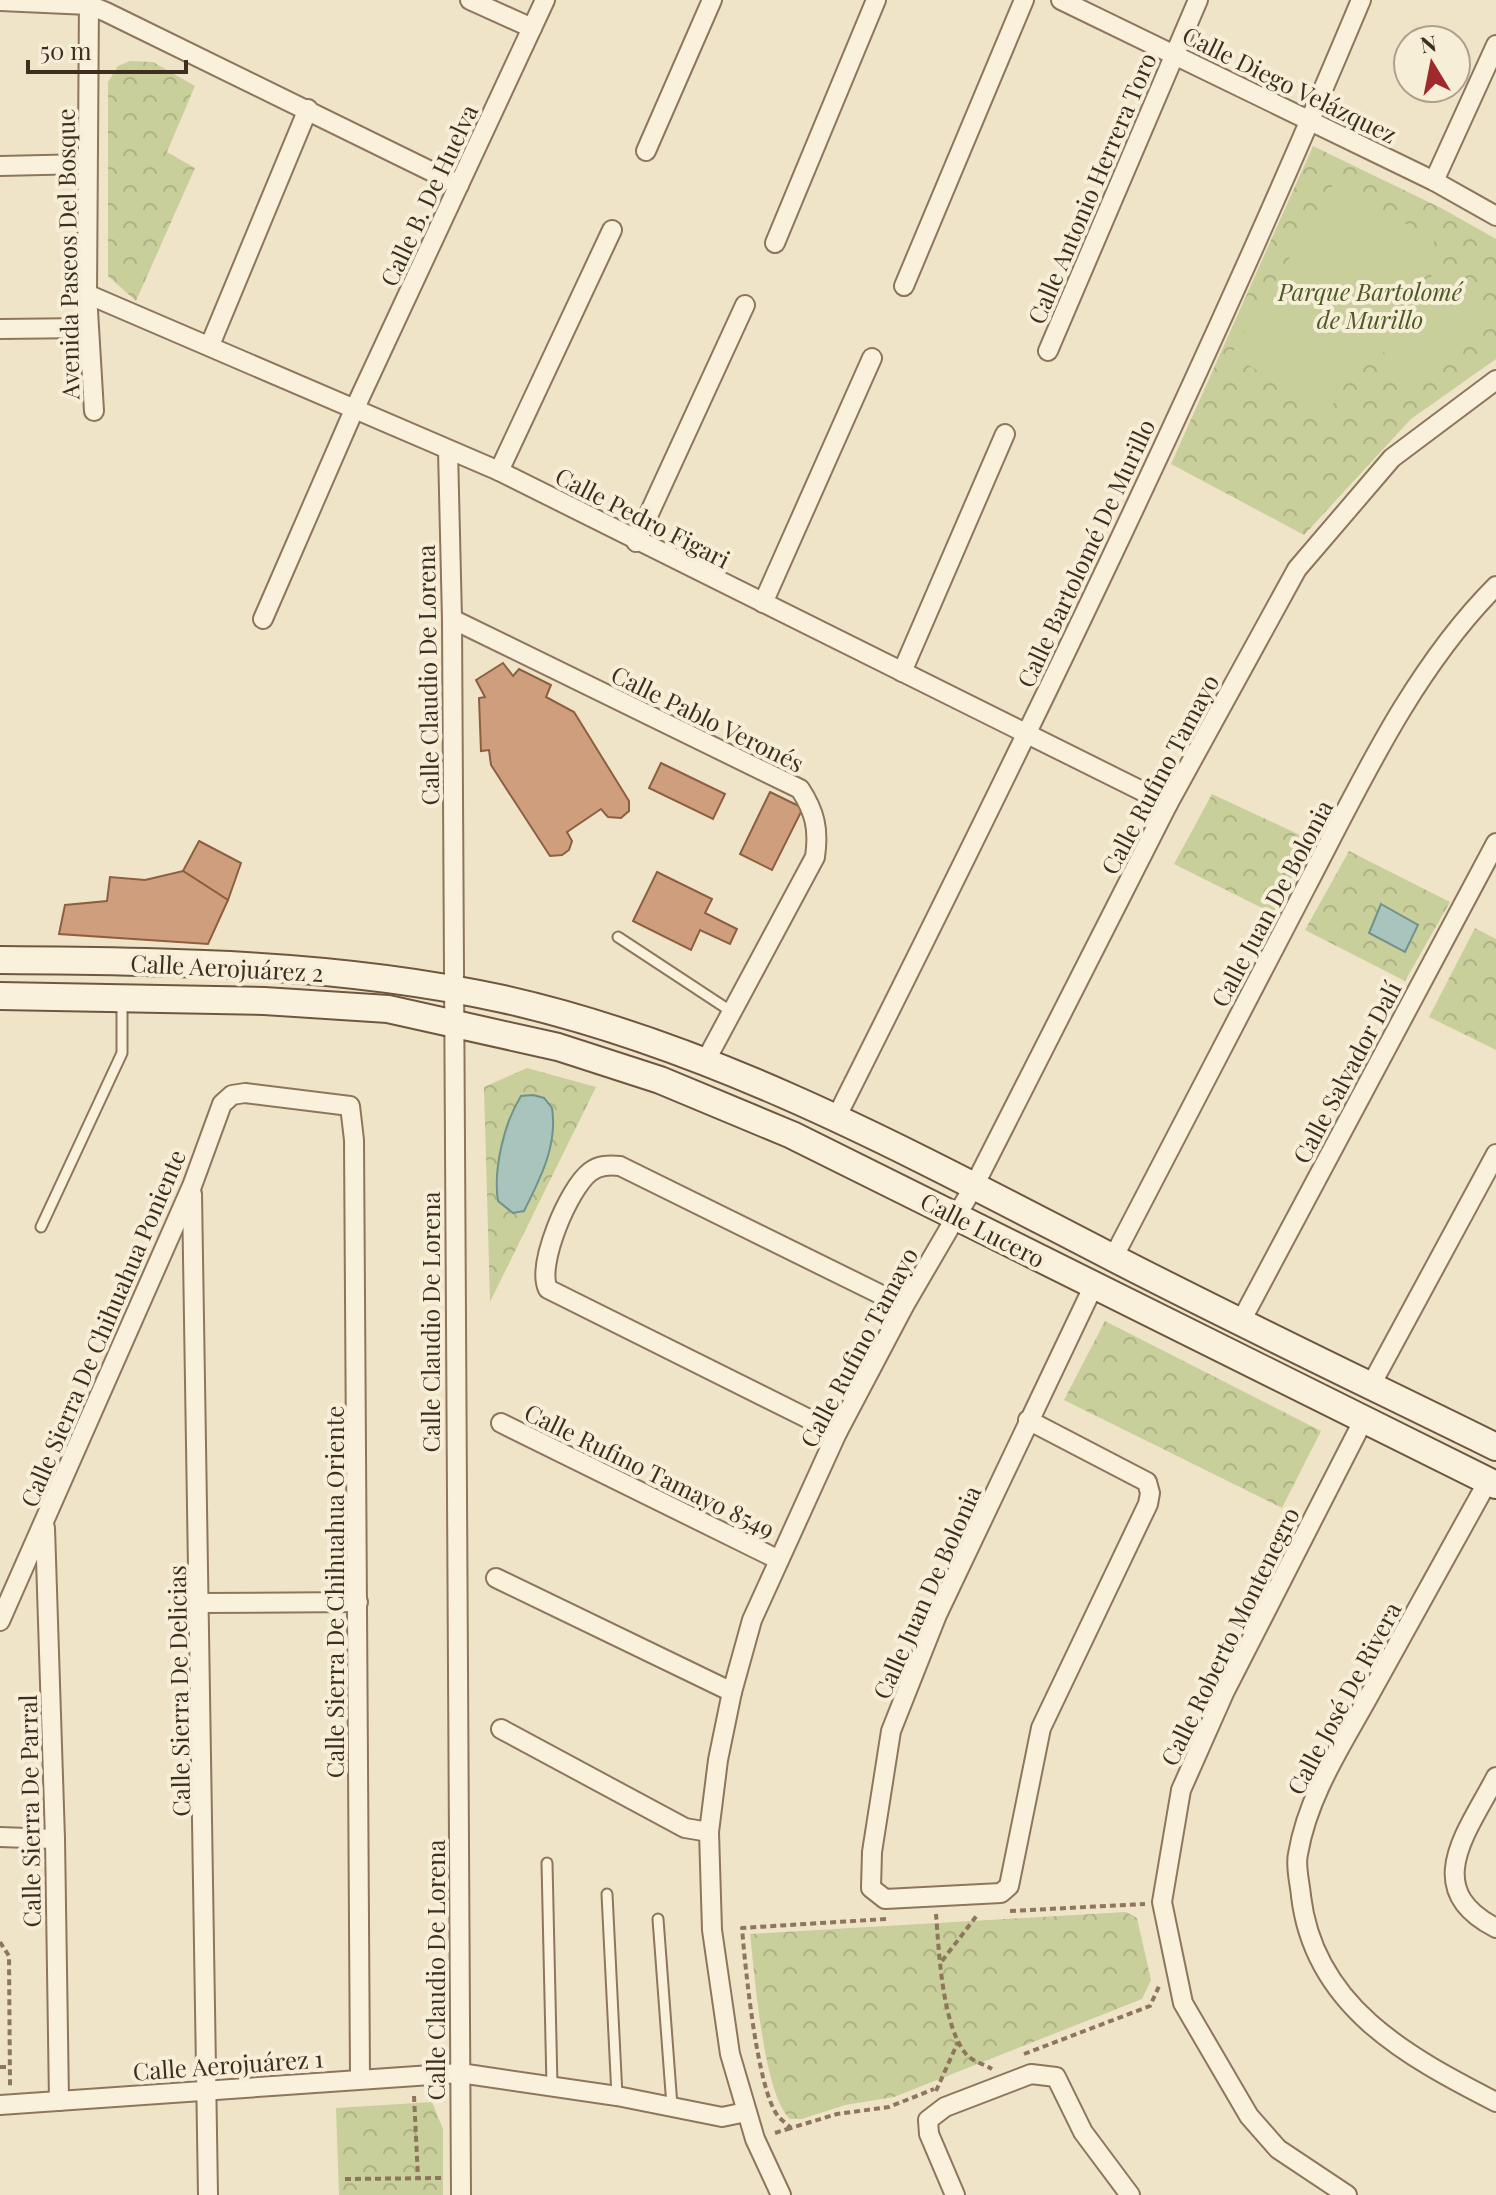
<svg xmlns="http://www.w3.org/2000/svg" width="1496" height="2195" font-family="'Playfair Display',serif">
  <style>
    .park { fill: url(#park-crowns) }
    .pitch { fill: #c9cf9b }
    .water { fill: #a9c4bc; stroke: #6f938a; stroke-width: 2 }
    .building { fill: #cf9f7d; stroke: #8d5f41; stroke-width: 2 }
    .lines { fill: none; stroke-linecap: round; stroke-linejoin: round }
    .lane-casing { stroke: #8d765c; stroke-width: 13 }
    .street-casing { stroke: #8d765c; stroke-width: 22 }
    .secondary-casing { stroke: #6f573f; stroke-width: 30 }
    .path { stroke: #8d765c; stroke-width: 4; stroke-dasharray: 6 4; stroke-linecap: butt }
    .lane { stroke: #faf1dc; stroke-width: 9 }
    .street { stroke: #faf1dc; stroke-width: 18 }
    .secondary { stroke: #faf1dc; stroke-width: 26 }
    .labels { text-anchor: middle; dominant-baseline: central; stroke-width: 8; stroke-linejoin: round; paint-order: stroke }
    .street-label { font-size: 24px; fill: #3d2e20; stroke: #f7eed8 }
    .park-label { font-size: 24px; font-style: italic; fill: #4d5a26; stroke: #f7eed8 }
  </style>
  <defs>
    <pattern id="park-crowns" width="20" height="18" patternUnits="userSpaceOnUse" patternTransform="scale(2)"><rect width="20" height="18" fill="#c9cf9b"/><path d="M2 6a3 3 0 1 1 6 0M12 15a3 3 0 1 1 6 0" fill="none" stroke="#aeb285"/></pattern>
  </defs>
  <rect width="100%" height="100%" fill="#f0e4c8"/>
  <g class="park">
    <polygon points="130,61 153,62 195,86 167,152 195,168 136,301 108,276 108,82 118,66"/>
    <polygon points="1313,146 1443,209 1496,239 1496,359 1411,419 1304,535 1171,464"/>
    <polygon points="1212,794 1315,842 1276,915 1174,864"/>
    <polygon points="1349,851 1450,902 1405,981 1305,930"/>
    <polygon points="1475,928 1496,939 1496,1050 1429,1017"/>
    <polygon points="527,1068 596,1087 490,1302 484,1087"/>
    <polygon points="1105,1321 1321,1431 1282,1508 1064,1400"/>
    <path d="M1126,1912l11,6 14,62 -9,19 -248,98 -49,8 -43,14h-12c-27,-25 -35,-144 -40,-185z"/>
    <polygon points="432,2102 443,2129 443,2195 339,2195 336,2108"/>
  </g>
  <polygon class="pitch" points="1333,185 1435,240 1378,333 1441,266 1489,314 1412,384 1373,340 1328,412 1231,355"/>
  <g class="water">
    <polygon points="1381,904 1418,925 1405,952 1369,933"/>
    <path d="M533,1095l11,3 8,10c6,37 -12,71 -28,103l-11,2 -15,-12c-5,-31 6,-78 23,-105z"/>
  </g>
  <g class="building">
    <polygon points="503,663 513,676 519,669 551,685 546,697 574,712 629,801 629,811 621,818 608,817 601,809 567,832 572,841 569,850 562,855 550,856 491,765 489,750 481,751 479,698 485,697 476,680"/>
    <polygon points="661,763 725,794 713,819 649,788"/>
    <polygon points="770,792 803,808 772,870 740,854"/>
    <polygon points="199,841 241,863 228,900 183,871"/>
    <polygon points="183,871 228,900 208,944 59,934 65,905 107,901 110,877 145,880"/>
    <polygon points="657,872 712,899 705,913 737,929 730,944 700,930 691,950 633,921"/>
  </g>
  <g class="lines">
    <defs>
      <g id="lane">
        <polyline points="618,937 732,1012"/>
        <polyline points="41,1227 122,1053 122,1001"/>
        <polyline points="547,1863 552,2086"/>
        <polyline points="607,1894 617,2096"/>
        <polyline points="658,1919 672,2106"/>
      </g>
      <g id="street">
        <polyline points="89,0 87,294 94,411"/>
        <polyline points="470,0 532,28"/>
        <polyline points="1061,0 1434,181 1496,216"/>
        <polyline points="0,1 89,5 106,12 459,185"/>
        <polyline points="646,151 712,0"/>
        <polyline points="0,166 86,164"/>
        <polyline points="1434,181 1496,45"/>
        <polyline points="775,243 876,0"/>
        <polyline points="904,286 1024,0"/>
        <polyline points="87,294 499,471 1168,804"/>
        <polyline points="0,329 88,328"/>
        <polyline points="210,345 308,109"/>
        <polyline points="1048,351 1198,0"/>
        <polyline points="448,450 452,619 461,2195"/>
        <polyline points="499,471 612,230"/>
        <polyline points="636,542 745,305"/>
        <polyline points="763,603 872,358"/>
        <polyline points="263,619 354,410 545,0"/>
        <path d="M452,619l348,170c15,23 19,40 15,68l-109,203"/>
        <polyline points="902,672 1005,434"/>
        <path d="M836,1118c185,-368 366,-738 525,-1118"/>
        <polyline points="192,1194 208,2195"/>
        <path d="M1113,1258c64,-124 129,-247 193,-371 54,-103 107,-218 190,-301"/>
        <polyline points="1240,1323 1496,843"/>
        <polyline points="1371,1385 1496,1154"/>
        <polyline points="1028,1420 1147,1482 1150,1493 1148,1504 1041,1728 1009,1886 1001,1893 885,1899 871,1888 872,1852 891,1731 937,1615 1094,1285"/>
        <polyline points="501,1423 779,1560"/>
        <path d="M837,1433l-289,-144c-12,-24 21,-101 42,-117 9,-7 19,-7 30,-6l284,140"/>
        <path d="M1488,1481c-39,71 -79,142 -118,213 -28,51 -62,101 -72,160 -3,12 2,29 3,42 13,110 105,160 195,206"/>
        <polyline points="45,1528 55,1839 59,2101"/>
        <polyline points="496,1578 732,1692"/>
        <polyline points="201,1603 358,1602"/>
        <polyline points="0,1621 192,1186 222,1104 232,1095 245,1093 350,1106 354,1140 360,2078"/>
        <polyline points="501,1729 685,1828 709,1832"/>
        <path d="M1496,1777c-28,54 -77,112 0,151"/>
        <polyline points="0,1837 55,1839"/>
        <polyline points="0,2105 460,2073 617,2096 722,2117 746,2112"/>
        <polyline points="781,2195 755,2139 730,2054 712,1930 709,1832 718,1760 732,1692 752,1620 837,1433 904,1306 974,1186 1168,804 1297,569 1392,458 1496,380"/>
        <polyline points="955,2195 929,2134 928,2120 945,2107 1031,2074 1056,2077 1083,2132 1130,2195"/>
        <polyline points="1347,2195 1278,2149 1249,2116 1183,2003 1162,1902 1181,1790 1224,1693 1363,1421"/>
      </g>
      <g id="secondary">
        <path d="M0,960c168,1 339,3 503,39 213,48 405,153 597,252 131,68 264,131 396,196"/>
        <polyline points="0,996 264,1001 388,1009 558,1047 660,1080 792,1135 1496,1485"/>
      </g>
    </defs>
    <use href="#lane" class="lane-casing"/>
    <use href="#street" class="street-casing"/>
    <use href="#secondary" class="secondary-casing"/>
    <g class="path">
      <polyline points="1010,1911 1145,1904"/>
      <path d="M936,1914c3,38 6,111 30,140 7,8 18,10 26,15"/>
      <path d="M886,1919l-144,9c3,37 15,162 36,188 3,4 9,8 13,12l46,-14 52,-7 45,-18"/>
      <polyline points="0,1942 9,1956 10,2086"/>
      <polyline points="942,1961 978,1914"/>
      <polyline points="1024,2054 1150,2006 1160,1984"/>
      <polyline points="0,2067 9,2067"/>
      <polyline points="936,2091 958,2042"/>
      <polyline points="414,2096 418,2178"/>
      <polyline points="775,2133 791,2128"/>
      <polyline points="345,2179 443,2178"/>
    </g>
    <use href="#lane" class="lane"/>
    <use href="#street" class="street"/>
    <use href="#secondary" class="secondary"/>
  </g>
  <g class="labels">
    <g class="street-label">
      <text transform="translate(1290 84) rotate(26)">Calle Diego Velázquez</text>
      <text transform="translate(1091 188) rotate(-67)">Calle Antonio Herrera Toro</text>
      <text transform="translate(428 195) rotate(-65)">Calle B. De Huelva</text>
      <text transform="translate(67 254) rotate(-91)">Avenida Paseos Del Bosque</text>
      <text transform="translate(643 517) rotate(27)">Calle Pedro Figari</text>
      <text transform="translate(1085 553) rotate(-65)">Calle Bartolomé De Murillo</text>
      <text transform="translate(427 675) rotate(-91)">Calle Claudio De Lorena</text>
      <text transform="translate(708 718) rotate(26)">Calle Pablo Veronés</text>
      <text transform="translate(1159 774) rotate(-62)">Calle Rufino Tamayo</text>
      <text transform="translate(1271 903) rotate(-62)">Calle Juan De Bolonia</text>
      <text transform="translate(227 967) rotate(3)">Calle Aerojuárez 2</text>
      <text transform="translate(1346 1072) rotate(-62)">Calle Salvador Dalí</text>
      <text transform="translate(983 1229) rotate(27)">Calle Lucero</text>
      <text transform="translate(430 1322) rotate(-90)">Calle Claudio De Lorena</text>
      <text transform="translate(102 1328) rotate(-67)">Calle Sierra De Chihuahua Poniente</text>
      <text transform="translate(858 1347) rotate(-62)">Calle Rufino Tamayo</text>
      <text transform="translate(650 1470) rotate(26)">Calle Rufino Tamayo 8549</text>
      <text transform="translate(334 1592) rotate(-90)">Calle Sierra De Chihuahua Oriente</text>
      <text transform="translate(926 1592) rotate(-66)">Calle Juan De Bolonia</text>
      <text transform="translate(1229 1636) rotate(-64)">Calle Roberto Montenegro</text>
      <text transform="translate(178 1691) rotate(-91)">Calle Sierra De Delicias</text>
      <text transform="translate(1343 1698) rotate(-62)">Calle José De Rivera</text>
      <text transform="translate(29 1811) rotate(-91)">Calle Sierra De Parral</text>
      <text transform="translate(435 1970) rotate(-90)">Calle Claudio De Lorena</text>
      <text transform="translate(228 2064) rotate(-4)">Calle Aerojuárez 1</text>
    </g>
    <g class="park-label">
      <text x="1370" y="291">Parque Bartolomé<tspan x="1370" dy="28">de Murillo</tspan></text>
    </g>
  </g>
  <g transform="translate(1432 64) rotate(350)"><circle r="38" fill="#f7eed8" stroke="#ada18e" stroke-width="2"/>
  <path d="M0-6L14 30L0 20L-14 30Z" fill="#9e2a2b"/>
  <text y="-12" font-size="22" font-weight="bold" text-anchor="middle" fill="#3d2e20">N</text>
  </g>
  <path d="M28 60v12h158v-12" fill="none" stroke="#3d2e20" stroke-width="4"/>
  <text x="40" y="60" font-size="24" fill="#3d2e20" stroke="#f7eed8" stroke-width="6" paint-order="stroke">50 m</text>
</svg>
